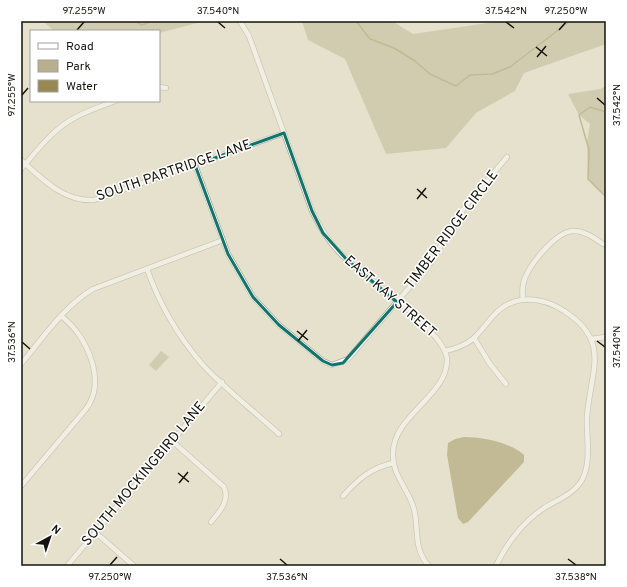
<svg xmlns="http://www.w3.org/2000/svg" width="627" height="587" font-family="Overpass,sans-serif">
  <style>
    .green { fill: #b8af8c }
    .water { fill: #978950 }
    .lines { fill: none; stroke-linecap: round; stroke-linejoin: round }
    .stream { stroke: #978950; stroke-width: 1.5 }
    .street-casing { stroke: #ada896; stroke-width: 6 }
    .street { stroke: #fff; stroke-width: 4.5 }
    .marked { fill: none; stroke: #0f766e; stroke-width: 3; stroke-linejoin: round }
    .ticks { fill: none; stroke: #15140d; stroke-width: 1.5 }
    .labels { text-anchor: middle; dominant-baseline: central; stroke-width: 3; stroke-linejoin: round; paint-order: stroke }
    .street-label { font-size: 14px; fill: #15140d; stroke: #fff }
    .neatline { fill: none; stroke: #15140d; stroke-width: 1.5 }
    .ticks-label { font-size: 10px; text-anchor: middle; fill: #15140d }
  </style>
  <rect width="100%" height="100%" fill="#e5e1cd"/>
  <g class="green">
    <polygon points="43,21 205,21 159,33 159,31 54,31"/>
    <polygon points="302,21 392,21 413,34 501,21 606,21 606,44 524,73 515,91 476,113 446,148 386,154 345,59 308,40"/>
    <polygon points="606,86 606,193 602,193 588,179 587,142 590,124 579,115 568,94 600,89"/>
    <polygon points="161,351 169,357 156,371 149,365"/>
  </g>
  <path class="water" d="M464,437c19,0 45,5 60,18v7l-56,60 -5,2 -5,-6 -11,-63 1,-12 7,-4z"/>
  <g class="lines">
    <g class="stream">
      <polyline points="135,21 142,25 152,21"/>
      <polyline points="324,21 332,21"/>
      <polyline points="356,21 370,39 394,48 415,61 430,74 456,86 470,75 492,74 510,67 570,21"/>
      <polyline points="604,21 606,23"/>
      <polyline points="606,112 590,107 579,115 589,150 588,179 606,197"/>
    </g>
    <defs>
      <g id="street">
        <path d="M241,23l8,13 63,175c8,17 17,32 31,45 22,21 102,75 104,103 1,38 -56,56 -54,97 0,20 16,34 21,53 5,20 -1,40 15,57"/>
        <polyline points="159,87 166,88"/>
        <path d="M21,160c21,19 43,42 73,40l190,-67"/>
        <polyline points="195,165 228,254 253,297 279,325 323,361 332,365 348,359 431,262 461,212 507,157"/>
        <path d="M21,169c15,-17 29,-36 48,-48 14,-9 31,-14 46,-20"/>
        <path d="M147,269c12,34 31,67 55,95 23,25 52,47 77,70"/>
        <path d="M523,300c-1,-8 -1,-15 2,-22 6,-15 30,-45 47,-47 11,-1 21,6 31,13"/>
        <polyline points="474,338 490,364 506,384"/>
        <polyline points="591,339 606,337"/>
        <path d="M445,351c10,-2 20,-6 28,-12 16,-15 23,-35 48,-39 15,-2 31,3 43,11 48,30 26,61 23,106 -1,20 5,44 -5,63 -8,14 -25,20 -38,28 -21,14 -38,36 -48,58"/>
        <path d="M21,364c22,-26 42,-57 72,-75l130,-49"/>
        <path d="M172,441l52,46c6,14 -4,24 -13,35"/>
        <path d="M21,486l65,-77c21,-28 1,-74 -25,-93"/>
        <path d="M343,496c15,-17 28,-28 50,-33"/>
        <polyline points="95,532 134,566"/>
        <polyline points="67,566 222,382"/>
      </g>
    </defs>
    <use href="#street" class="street-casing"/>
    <use href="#street" class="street"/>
  </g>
  <path d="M0 0H627V587H0ZM284,133l28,78 11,22 24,27 50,42 -54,61 -11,2 -9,-4 -44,-36 -26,-28 -25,-43 -33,-89z" fill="#e5e1cd" fill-opacity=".55" fill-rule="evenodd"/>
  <path class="marked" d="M284,133l28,78 11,22 24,27 50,42 -54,61 -11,2 -9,-4 -44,-36 -26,-28 -25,-43 -33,-89z"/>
  <path class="ticks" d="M218,22l7,6M506,22l8,6M77,30l7,-8M559,30l7,-8M536,47l11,9M537,57l9,-11M22,95l6,-7M597,98l8,7M417,189l10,9M417,199l9,-11M297,331l11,9M298,341l9,-11M597,341l8,6M22,342l8,7M178,473l11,9M179,483l9,-11M280,559l7,6M568,559l8,6M110,565l7,-8"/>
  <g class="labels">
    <g class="street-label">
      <text transform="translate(174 171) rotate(-19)">SOUTH PARTRIDGE LANE</text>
      <text transform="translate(452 230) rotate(-53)">TIMBER RIDGE CIRCLE</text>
      <text transform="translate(390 297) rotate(41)">EAST KAY STREET</text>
      <text transform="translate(144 474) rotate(-50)">SOUTH MOCKINGBIRD LANE</text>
    </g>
  </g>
  <rect width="627" height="587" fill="none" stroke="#ffffff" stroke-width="44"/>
  <rect x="30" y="30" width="130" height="72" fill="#ffffff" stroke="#a1a19e"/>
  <rect x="38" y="43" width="20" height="6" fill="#ffffff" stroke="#a1a19e"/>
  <text x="66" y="50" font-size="12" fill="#15140d">Road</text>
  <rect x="38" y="60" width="20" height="12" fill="#b8af8c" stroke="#a1a19e"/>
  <text x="66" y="70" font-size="12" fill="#15140d">Park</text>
  <rect x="38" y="80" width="20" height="12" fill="#978950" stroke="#a1a19e"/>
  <text x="66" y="90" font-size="12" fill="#15140d">Water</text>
  <g transform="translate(50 537) rotate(40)" stroke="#ffffff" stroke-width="3" paint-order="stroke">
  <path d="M0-3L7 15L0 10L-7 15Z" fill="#15140d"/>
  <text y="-6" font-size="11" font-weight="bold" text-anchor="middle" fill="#15140d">N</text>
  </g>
  <rect x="22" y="22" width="583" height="543" class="neatline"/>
  <g class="ticks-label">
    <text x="84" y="14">97.255°W</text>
    <text x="218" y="14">37.540°N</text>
    <text x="506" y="14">37.542°N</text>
    <text x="566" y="14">97.250°W</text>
    <text transform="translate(11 95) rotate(-90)" y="4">97.255°W</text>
    <text transform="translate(616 105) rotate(-90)" y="4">37.542°N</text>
    <text transform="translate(11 342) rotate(-90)" y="4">37.536°N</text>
    <text transform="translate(616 347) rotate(-90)" y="4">37.540°N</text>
    <text x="110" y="580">97.250°W</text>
    <text x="287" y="580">37.536°N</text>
    <text x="576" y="580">37.538°N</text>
  </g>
</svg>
